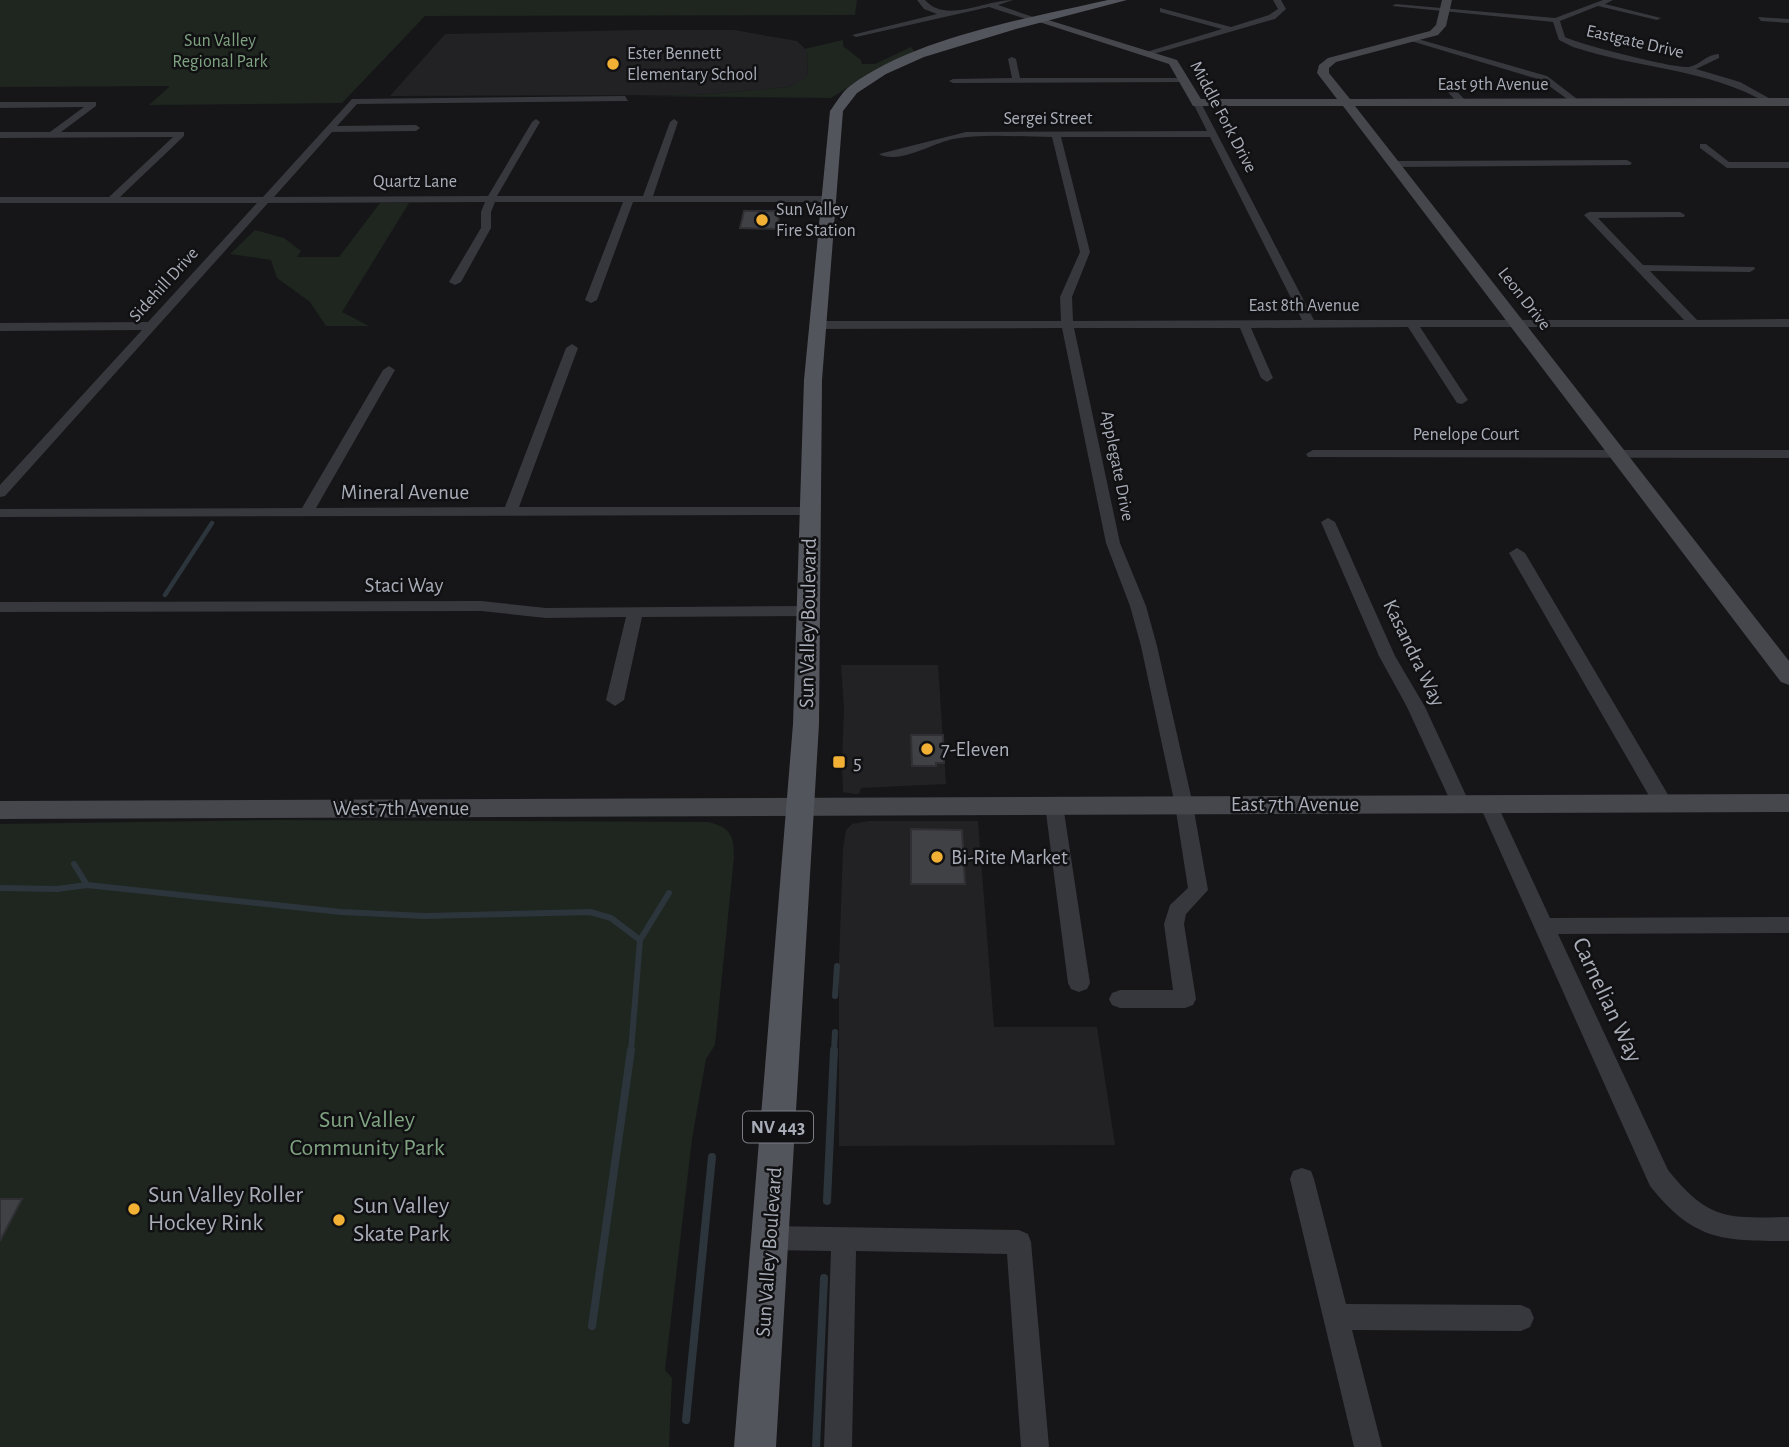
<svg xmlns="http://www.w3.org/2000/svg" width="1789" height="1447" font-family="'Alegreya Sans',sans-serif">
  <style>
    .built { fill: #222225 }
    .green { fill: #1e261f }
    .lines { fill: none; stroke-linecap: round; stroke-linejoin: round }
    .stream-far2 { stroke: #2c353c; stroke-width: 4.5 }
    .stream-far1 { stroke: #2c353c; stroke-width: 6 }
    .stream { stroke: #2c353c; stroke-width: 8 }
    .building { fill: #404145; stroke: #303034; stroke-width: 2 }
    .street { fill: #37383d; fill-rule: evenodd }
    .secondary { fill: #45474d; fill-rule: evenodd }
    .primary { fill: #53555c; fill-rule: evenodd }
    .poi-dot { fill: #f2b134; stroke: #111113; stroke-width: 2.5 }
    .labels { text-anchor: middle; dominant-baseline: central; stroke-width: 5; stroke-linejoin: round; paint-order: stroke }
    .far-park-label { font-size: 18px; fill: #7fa381; stroke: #111113 }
    .far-street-label { font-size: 18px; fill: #a8adb8; stroke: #111113 }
    .far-poi-label { font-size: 18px; fill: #a8adb8; stroke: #111113; text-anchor: start }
    .shield { fill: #111113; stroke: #7b7e86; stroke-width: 2 }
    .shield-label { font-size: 19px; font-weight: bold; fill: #a8adb8 }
    .street-label { font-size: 21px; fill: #a8adb8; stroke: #111113 }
    .poi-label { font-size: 21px; fill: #a8adb8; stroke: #111113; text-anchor: start }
    .near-street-label { font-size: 24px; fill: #a8adb8; stroke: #111113 }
    .near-park-label { font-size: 24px; fill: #7fa381; stroke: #111113 }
    .near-poi-label { font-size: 24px; fill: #a8adb8; stroke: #111113; text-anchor: start }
  </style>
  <rect width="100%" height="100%" fill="#161618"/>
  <g class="built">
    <polygon points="639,30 734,30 797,41 807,51 808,77 789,87 696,95 390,96 445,34"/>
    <polygon points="841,665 938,665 946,784 861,788 859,794 854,794 843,792 842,766 846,765 846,760 842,760 844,710"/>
    <polygon points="869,821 978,821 994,1027 1097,1027 1115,1145 839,1146 839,962 843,849 846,830 852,824"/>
  </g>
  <g class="green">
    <polygon points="0,0 857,0 855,15 425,16 342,103 149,105 170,86 0,87"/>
    <polygon points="843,40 843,46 861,60 862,64 875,64 911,47 915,52 886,64 831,98 632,96 696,95 789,87 808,76 807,51 804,49"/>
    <polygon points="380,203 409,203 342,312 369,326 326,326 310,302 277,278 271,260 230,254 255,230 284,238 301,251 297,257 339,257"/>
    <path d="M278,820l430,2c22,5 26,13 26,35l-19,188 -9,14 -14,80 -27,231 7,8 -3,69h-669v-623z"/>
  </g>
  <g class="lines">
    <polyline class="stream-far2" points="165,595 212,523"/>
    <g class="stream-far1">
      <polyline points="74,864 87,885"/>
      <polyline points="0,888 57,889 87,885 341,912 425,916 590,912 611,918 640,940"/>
      <polyline points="835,996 837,966"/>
      <polyline points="631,1051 640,940 669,893"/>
      <polyline points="834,1051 835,1032"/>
    </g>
    <g class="stream">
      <polyline points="827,1201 834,1050"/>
      <polyline points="592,1326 631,1050"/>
      <polyline points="686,1420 712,1157"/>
      <polyline points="816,1447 824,1278"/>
    </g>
  </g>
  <g class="building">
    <polygon points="744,211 780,211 777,229 740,228"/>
    <polygon points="911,735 943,735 944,763 936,763 936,766 912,766"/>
    <polygon points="911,829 962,830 965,884 911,884"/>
    <polygon points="0,1199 22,1199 0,1241"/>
  </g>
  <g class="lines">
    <g class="street">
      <path d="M917,0h8c21,24 60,0 88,0l-15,5 47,16 -7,2 -49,-16 -133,30 -4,-2 85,-21 -13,-5z"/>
      <polygon points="1273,0 1281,0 1286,9 1275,19 1150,55 1143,53 1222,29 1160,12 1160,8 1231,27 1269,15 1278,9"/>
      <path d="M1603,0h10l-8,4 56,14 -4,2 -59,-14 -38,15 5,16c13,7 111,32 124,30 11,-2 18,-13 30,-13v4l-23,11 44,13 36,20 -7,2c-62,-36 -130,-35 -196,-57l-14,-7 -6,-18 -161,-16 4,-2 159,14z"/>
      <polygon points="1758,17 1789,19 1789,23 1761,21"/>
      <polygon points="1411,37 1547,76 1581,102 1574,104 1541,80 1411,41"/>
      <polygon points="1012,57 1016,59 1020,78 1185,78 1189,80 1185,82 953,83 949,81 953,79 1012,78 1008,59"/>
      <polygon points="1443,83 1449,83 1466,101 1466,105 1460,105 1443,87"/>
      <polygon points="625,96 628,101 357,104 337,126 416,125 420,128 416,131 332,132 274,197 488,196 532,122 536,119 540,122 497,196 643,196 670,122 674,119 678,122 653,196 830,196 835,199 830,202 633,202 597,300 591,303 585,300 623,202 495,202 491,212 491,228 461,282 455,285 449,282 481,228 481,212 485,202 268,203 5,496 0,497 0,485 142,330 0,331 0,323 148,322 257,203 0,203 0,197 109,197 173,137 0,138 0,132 50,132 84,107 0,108 0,102 96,102 96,106 61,132 184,132 184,136 120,197 263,197 352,99"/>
      <path d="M1197,100l4,3 113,217h370l-100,-105 5,-3h91l5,3 -1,2 -86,1 45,47 111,2 1,2 -5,3 -100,-1 47,49 92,-1v8h-369l48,73 -6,4 -5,-1 -49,-76 -157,1 22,50 -6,4 -6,-4 -21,-50h-166l46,215 26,63 11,40 36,159 15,85 -22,24 -2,10 12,75 -3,6 -8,3h-65l-8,-3 -3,-6 3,-6 8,-3h53l-9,-66 6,-19 18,-17 -13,-83 -34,-159 -11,-40 -24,-63 -44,-215 -244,1 -6,-4 6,-4h243l-1,-24 20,-45 -28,-115c-32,0 -68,-4 -99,2 -19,4 -56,26 -74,15l87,-22 241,-1 -14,-28zM1061,137h149l92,183 -229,1 -1,-24 18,-45z"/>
      <polygon points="1700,144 1706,144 1729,162 1789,162 1789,168 1727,168 1700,148"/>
      <polygon points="1627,160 1632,163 1630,165 1394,167 1389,164 1394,161"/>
      <polygon points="572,344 578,348 519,507 810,507 817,511 810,515 0,517 0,509 302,508 383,370 389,366 395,370 316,508 505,507 566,348"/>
      <polygon points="1313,450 1789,450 1789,458 1308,457 1306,454"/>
      <polygon points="1328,518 1335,522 1395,656 1425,707 1470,804 1468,809 1454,809 1407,707 1379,656 1321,522"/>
      <polygon points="1517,548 1525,553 1670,798 1672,803 1670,808 1656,808 1509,553"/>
      <polygon points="481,601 546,608 808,606 816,611 808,616 642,617 624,700 615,706 606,700 626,617 546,618 481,611 0,612 0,602"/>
      <path d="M1488,797l7,2 2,5 53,114 239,-1v16l-231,1 110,236c41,51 59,48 121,47v24c-67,0 -95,0 -139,-55l-171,-382 2,-5z"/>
      <polygon points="1054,798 1061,800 1063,805 1090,983 1087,989 1079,992 1071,989 1068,983 1045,805 1047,800"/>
      <polygon points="1302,1168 1311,1171 1314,1179 1346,1304 1521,1305 1530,1309 1534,1318 1530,1327 1521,1331 1352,1330 1382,1447 1354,1447 1290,1179 1293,1171"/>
      <polygon points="770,1226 1019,1230 1028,1234 1031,1242 1049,1447 1021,1447 1007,1254 856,1251 852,1447 824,1447 831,1251 770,1250 761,1246 758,1238 761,1230"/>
    </g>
    <g class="secondary">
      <polygon points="1442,0 1452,0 1446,26 1438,35 1336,62 1329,68 1329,73 1350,99 1789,98 1789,106 1355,106 1789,661 1789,685 1781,682 1343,106 1193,106 1169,64 1036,21 1045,19 1177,60 1201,99 1337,99 1317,73 1319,65 1328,58 1430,31 1436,25"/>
      <polygon points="1789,794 1789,812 0,819 0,801"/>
    </g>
    <path class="primary" d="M1108,0h19l-111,29 -92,28 -38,17 -29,19 -14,18 -21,269 -3,344 -43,723h-42l59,-723 11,-344 26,-269c6,-8 12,-19 20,-25 66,-49 179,-68 258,-86z"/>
  </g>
  <g class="poi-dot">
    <circle cx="613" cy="64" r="7"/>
    <circle cx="762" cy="220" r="7"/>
    <circle cx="927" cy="749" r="7"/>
    <rect x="832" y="755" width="14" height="14" rx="3.5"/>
    <circle cx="937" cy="857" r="7"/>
    <circle cx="134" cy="1209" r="7"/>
    <circle cx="339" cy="1220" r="7"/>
  </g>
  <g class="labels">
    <g class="far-park-label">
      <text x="220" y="41">Sun Valley<tspan x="220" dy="21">Regional Park</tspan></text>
    </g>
    <g class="far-street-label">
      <text transform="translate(1635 42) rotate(13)">Eastgate Drive</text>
      <text x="1493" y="85">East 9th Avenue</text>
      <text transform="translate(1223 117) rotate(62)">Middle Fork Drive</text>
      <text x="1048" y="119">Sergei Street</text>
      <text x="415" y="182">Quartz Lane</text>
      <text transform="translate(164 285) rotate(-48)">Sidehill Drive</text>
      <text transform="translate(1524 299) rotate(52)">Leon Drive</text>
      <text x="1304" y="306">East 8th Avenue</text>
      <text x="1466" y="435">Penelope Court</text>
      <text transform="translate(1117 466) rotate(79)">Applegate Drive</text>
    </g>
    <g class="far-poi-label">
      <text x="627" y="54">Ester Bennett<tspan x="627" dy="21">Elementary School</tspan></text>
      <text x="776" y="210">Sun Valley<tspan x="776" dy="21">Fire Station</tspan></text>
    </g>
    <rect class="shield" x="743" y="1111.5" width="70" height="31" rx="5"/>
    <g class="shield-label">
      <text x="778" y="1127">NV 443</text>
    </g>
    <g class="street-label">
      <text x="405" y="492">Mineral Avenue</text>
      <text x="404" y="585">Staci Way</text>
      <text transform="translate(808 623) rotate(-89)">Sun Valley Boulevard</text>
      <text transform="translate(1414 653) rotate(64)">Kasandra Way</text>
      <text x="1295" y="804">East 7th Avenue</text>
      <text x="401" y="808">West 7th Avenue</text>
      <text transform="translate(769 1252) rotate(-86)">Sun Valley Boulevard</text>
    </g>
    <g class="poi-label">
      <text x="941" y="749">7-Eleven</text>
      <text x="853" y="762">5</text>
      <text x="951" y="857">Bi-Rite Market</text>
    </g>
    <g class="near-street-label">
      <text transform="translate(1607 1000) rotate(65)">Carnelian Way</text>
    </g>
    <g class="near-park-label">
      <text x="367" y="1120">Sun Valley<tspan x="367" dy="28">Community Park</tspan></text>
    </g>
    <g class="near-poi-label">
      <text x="148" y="1195">Sun Valley Roller<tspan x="148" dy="28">Hockey Rink</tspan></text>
      <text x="353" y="1206">Sun Valley<tspan x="353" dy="28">Skate Park</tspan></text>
    </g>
  </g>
</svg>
